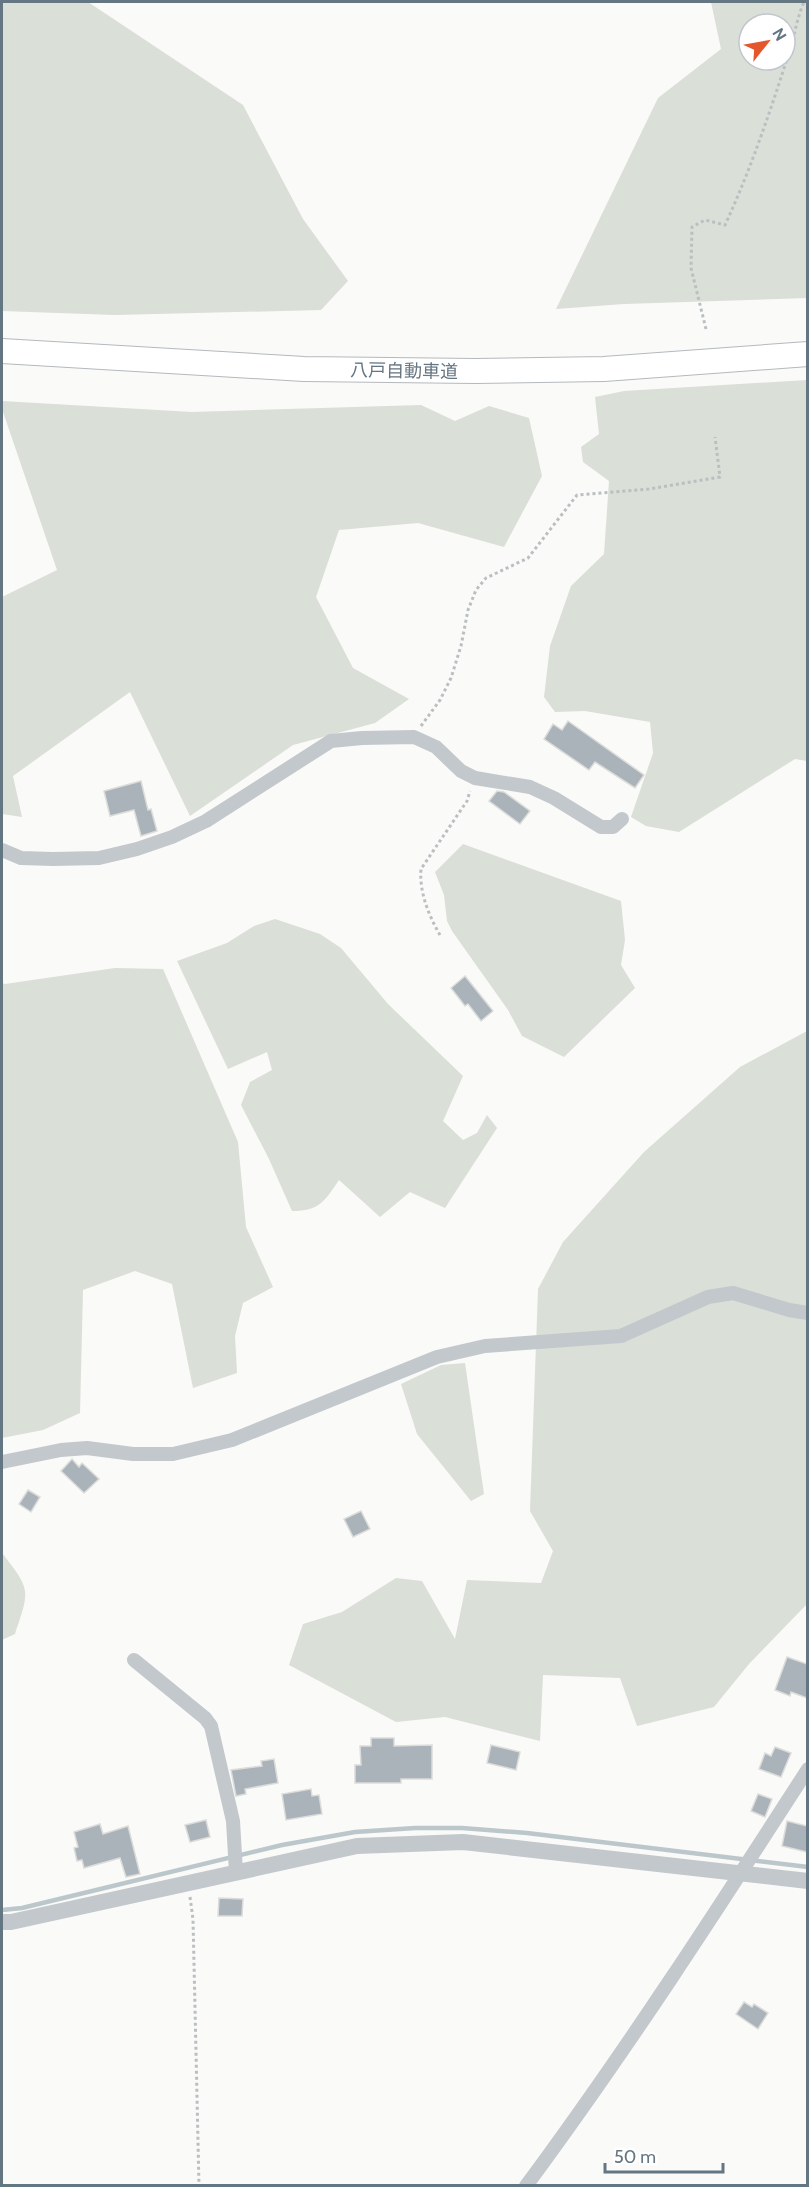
<svg xmlns="http://www.w3.org/2000/svg" width="809" height="2187" font-family="Cabin,'Noto Sans JP',sans-serif">
  <style>
    .green { fill: #dadfd7; fill-rule: evenodd }
    .lines { fill: none; stroke-linecap: round; stroke-linejoin: round }
    .stream { stroke: #bbc7cb; stroke-width: 4.5 }
    .building { fill: #aab3b9; stroke: #dcdcda; stroke-width: 1.5 }
    .motorway-casing { stroke: #b4b9bd; stroke-width: 26 }
    .path { stroke: #bbbfc2; stroke-width: 3; stroke-dasharray: 3 3; stroke-linecap: butt }
    .minor { stroke: #c3c8cc; stroke-width: 14 }
    .tertiary { stroke: #c3c8cc; stroke-width: 16 }
    .motorway { stroke: #fff; stroke-width: 24 }
    .labels { text-anchor: middle; dominant-baseline: central; stroke-width: 6; stroke-linejoin: round; paint-order: stroke }
    .street-label { font-size: 18px; fill: #657683; stroke: #fff }
  </style>
  <rect width="100%" height="100%" fill="#fafaf8"/>
  <g class="green">
    <polygon points="2,2 88,2 243,105 303,219 348,281 321,310 115,315 2,311"/>
    <path d="M711,2h96v296l-183,6 -68,5 102,-211 63,-49zM749,24h36v36h-36z"/>
    <polygon points="807,380 807,761 795,759 679,832 646,826 631,817 653,753 650,722 585,711 555,712 544,697 550,646 571,586 604,554 609,481 583,462 581,447 599,434 595,397 624,391"/>
    <polygon points="2,401 192,412 421,405 455,421 489,406 529,418 542,476 504,547 418,523 339,530 316,597 353,668 409,699 375,723 293,745 190,816 130,692 13,776 22,817 2,814 2,597 57,570 2,409"/>
    <polygon points="463,844 621,901 625,940 621,965 635,988 564,1057 522,1036 508,1010 452,931 447,921 444,895 435,872"/>
    <path d="M275,919l45,15 21,14 47,56 75,72 -20,45 20,19 14,-7 10,-18 10,13 -52,80 -35,-16 -30,25 -41,-37c-15,22 -20,31 -47,31l-23,-52 -28,-54 9,-23 22,-12 -5,-18 -39,17 -51,-108 50,-18 27,-17z"/>
    <polygon points="115,968 163,969 238,1142 246,1227 273,1287 243,1303 235,1336 237,1373 193,1388 172,1284 135,1271 83,1290 80,1413 43,1430 2,1438 2,983 5,984"/>
    <polygon points="807,1031 807,1604 749,1664 714,1707 637,1726 620,1678 543,1675 540,1741 445,1717 396,1722 289,1665 303,1624 342,1612 396,1578 422,1581 455,1639 467,1580 541,1583 553,1551 530,1511 538,1289 563,1242 644,1152 740,1067"/>
    <polygon points="465,1363 484,1494 471,1501 417,1434 401,1384 441,1365"/>
    <path d="M2,1553c29,37 28,37 13,81l-13,6z"/>
  </g>
  <g class="lines">
    <polyline class="stream" points="2,1910 22,1908 282,1845 355,1832 415,1828 462,1828 527,1833 808,1867"/>
  </g>
  <g class="building">
    <polygon points="568,721 644,775 635,788 595,762 589,770 544,739 553,724 562,730"/>
    <polygon points="141,781 148,810 151,809 157,831 141,836 134,810 110,816 104,791"/>
    <polygon points="497,791 504,792 530,811 520,824 489,801"/>
    <polygon points="465,976 493,1011 481,1021 468,1004 465,1006 451,988"/>
    <polygon points="72,1459 79,1467 82,1463 99,1479 84,1493 61,1471"/>
    <polygon points="28,1490 40,1497 31,1512 19,1504"/>
    <polygon points="361,1511 370,1529 353,1537 344,1519"/>
    <polygon points="787,1657 807,1664 807,1698 791,1692 790,1696 775,1690"/>
    <polygon points="371,1738 394,1738 394,1746 432,1745 432,1779 401,1779 401,1783 355,1783 355,1765 361,1765 360,1746 371,1746"/>
    <polygon points="491,1745 520,1752 516,1770 487,1763"/>
    <polygon points="775,1747 791,1753 781,1777 759,1769 765,1753 771,1756"/>
    <polygon points="274,1759 278,1783 245,1789 246,1794 236,1796 231,1770 262,1766 261,1761"/>
    <polygon points="311,1789 312,1796 319,1795 322,1814 286,1820 282,1794"/>
    <polygon points="758,1794 772,1799 765,1817 751,1811"/>
    <polygon points="206,1820 210,1837 190,1842 185,1825"/>
    <polygon points="787,1821 807,1826 807,1852 782,1846"/>
    <polygon points="100,1824 103,1834 128,1826 140,1874 126,1877 120,1858 84,1868 82,1860 77,1861 74,1848 78,1847 74,1832"/>
    <polygon points="219,1898 243,1899 242,1916 218,1916"/>
    <polygon points="744,2002 752,2007 754,2004 768,2013 758,2029 736,2014"/>
  </g>
  <g class="lines">
    <defs>
      <polyline id="motorway" points="2,351 304,369 475,371 604,369 808,354"/>
    </defs>
    <use href="#motorway" class="motorway-casing"/>
    <g class="path">
      <path d="M706,329l-15,-61 1,-41 13,-7 20,5c25,-54 44,-110 62,-166 7,-19 9,-39 17,-57"/>
      <polyline points="421,726 440,700 451,678 461,646 468,610 476,590 486,578 528,558 577,495 649,489 720,477 715,437"/>
      <path d="M440,935c-11,-19 -21,-43 -19,-66l46,-68 3,-10"/>
      <polyline points="190,1897 193,1919 199,2186"/>
    </g>
    <g class="minor">
      <polyline points="2,850 21,858 53,859 99,858 137,849 172,837 206,821 331,741 362,738 414,737 436,747 461,771 475,778 530,787 554,798 601,827 613,827 622,819"/>
      <polyline points="2,1462 61,1450 87,1448 133,1454 173,1454 232,1440 437,1357 485,1346 621,1336 708,1297 733,1293 789,1310 808,1313"/>
      <polyline points="134,1660 205,1718 211,1726 233,1821 236,1872"/>
      <path d="M526,2186c100,-135 191,-276 282,-417"/>
    </g>
    <polyline class="tertiary" points="2,1922 11,1922 357,1846 463,1842 808,1881"/>
    <use href="#motorway" class="motorway"/>
  </g>
  <g class="labels">
    <g class="street-label">
      <text transform="translate(404 371) rotate(1)">八戸自動車道</text>
    </g>
  </g>
  <rect width="809" height="2187" fill="none" stroke="#657683" stroke-width="6"/>
  <g transform="translate(767 42) rotate(59)"><circle r="28" fill="#ffffff" stroke="#c1c8cd" stroke-width="1.5"/>
  <path d="M0-4.5L10 22L0 15L-10 22Z" fill="#e4572e"/>
  <text y="-9" font-size="16" font-weight="bold" text-anchor="middle" fill="#657683">N</text>
  </g>
  <path d="M605 2163v9h118v-9" fill="none" stroke="#657683" stroke-width="3"/>
  <text x="614" y="2163" font-size="18" fill="#657683" stroke="#ffffff" stroke-width="4.5" paint-order="stroke">50 m</text>
</svg>
